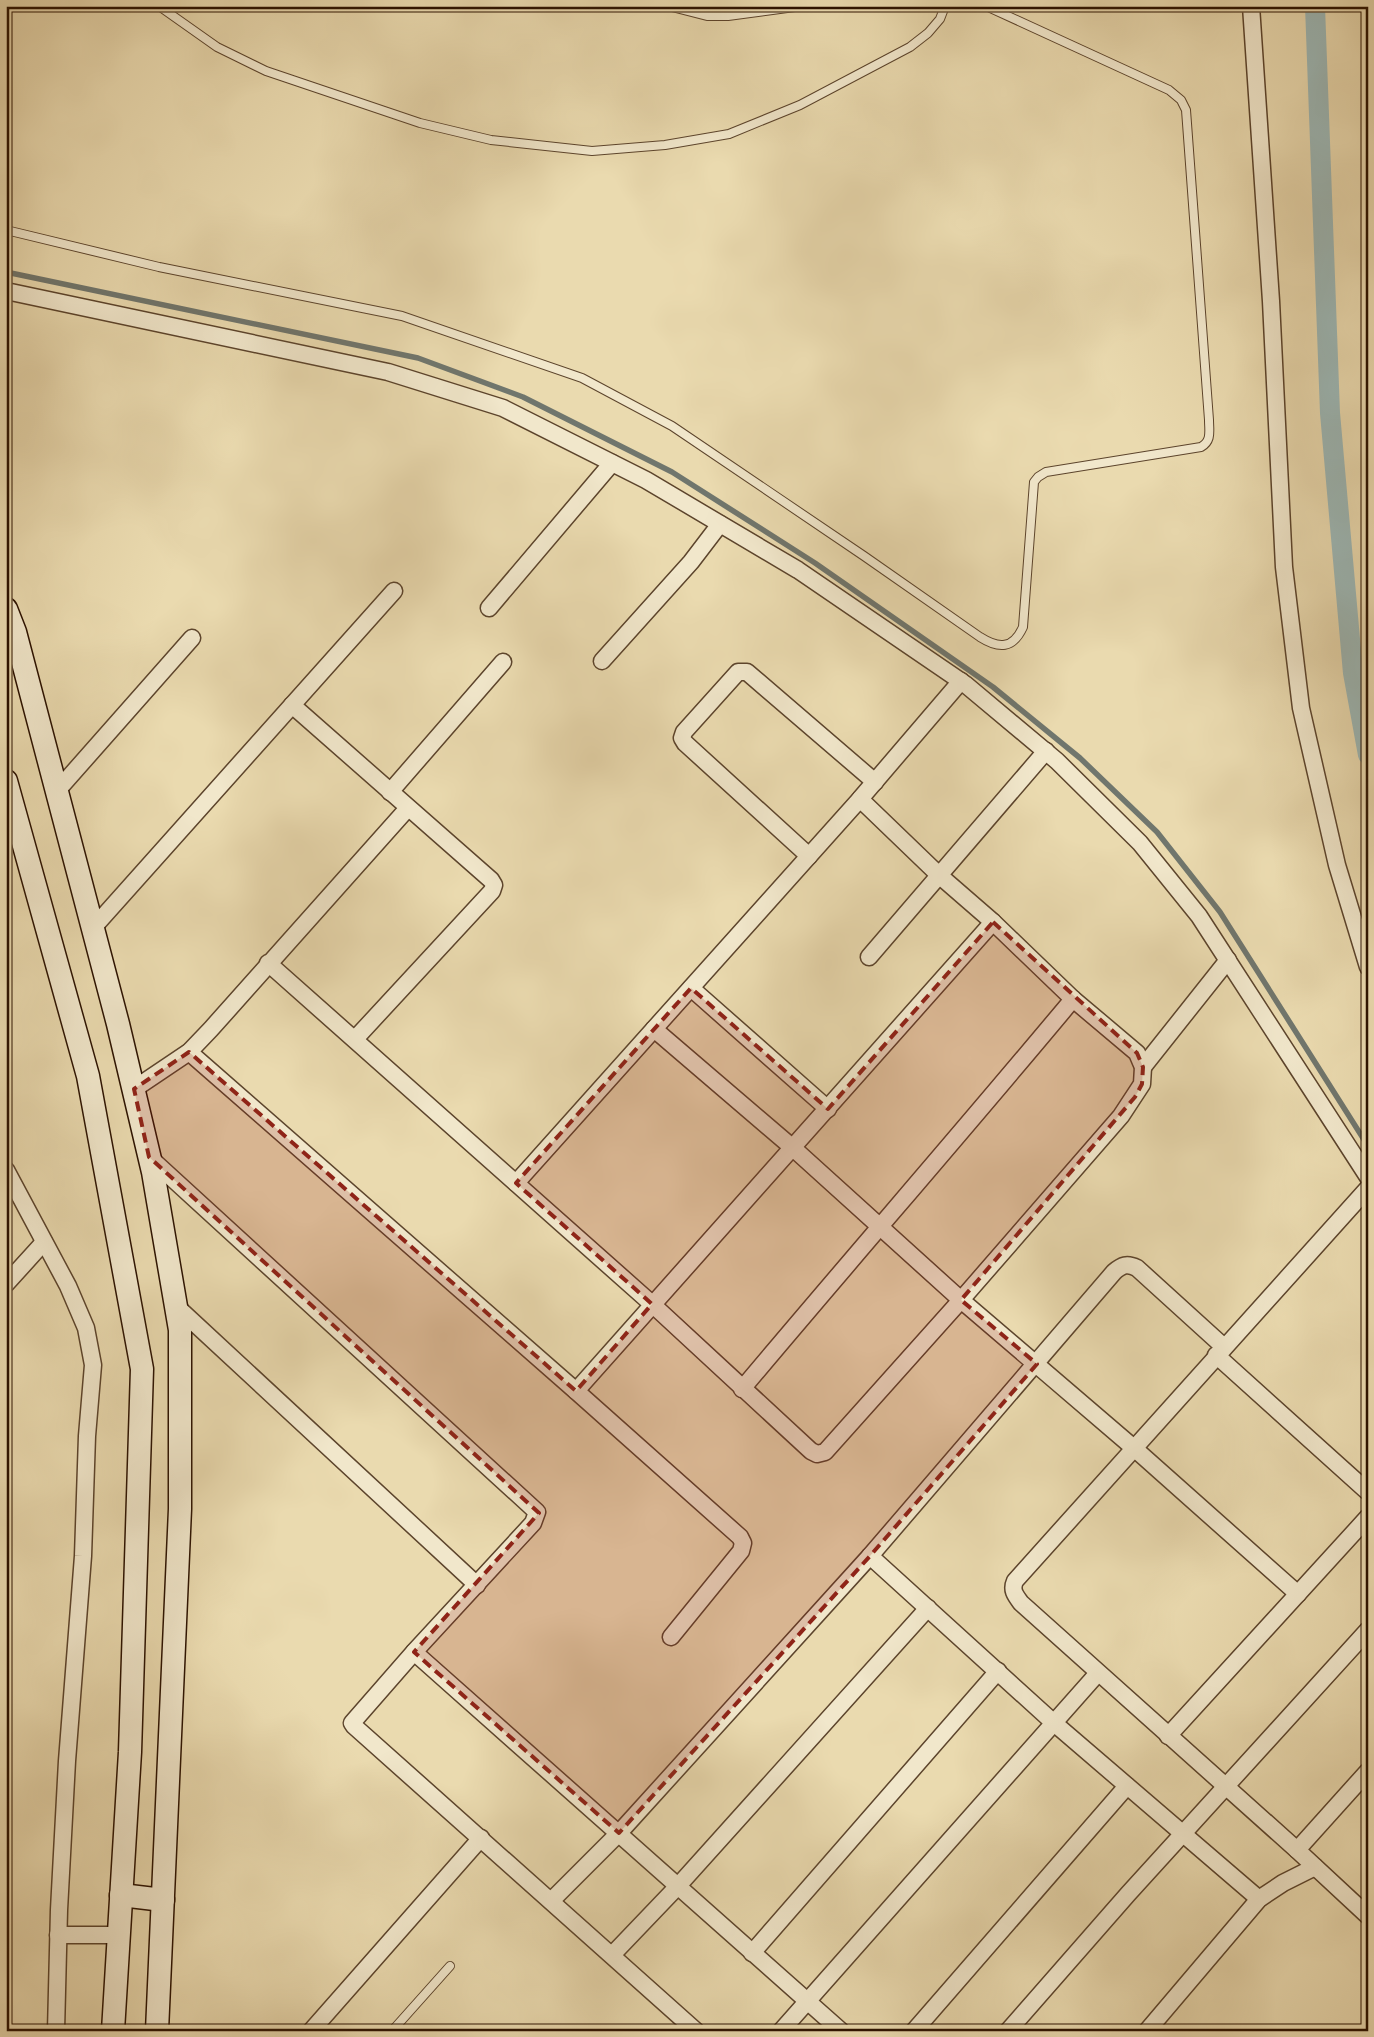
<svg xmlns="http://www.w3.org/2000/svg" width="1374" height="2037" font-family="Alegreya,serif">
  <style>
    .lines { fill: none; stroke-linecap: round; stroke-linejoin: round }
    .stream { stroke: #70766d; stroke-width: 5.5 }
    .canal { stroke: #9db8b6; stroke-width: 20 }
    .lane-casing { stroke: #5c442c; stroke-width: 10 }
    .street-casing { stroke: #5c442c; stroke-width: 19 }
    .secondary-casing { stroke: #2c1200; stroke-width: 25 }
    .lane { stroke: #f1e7cb; stroke-width: 8 }
    .street { stroke: #f1e7cb; stroke-width: 16 }
    .secondary { stroke: #f1e7cb; stroke-width: 22 }
    .marked { fill: #8f2418; fill-opacity: 0.2; stroke: #8f2418; stroke-width: 4; stroke-dasharray: 10 6; stroke-linejoin: round }
  </style>
  <rect width="100%" height="100%" fill="#eadaaf"/>
  <filter id="stains"><feTurbulence type="fractalNoise" baseFrequency=".004" numOctaves="4"/><feColorMatrix values="0 0 0 0 .2 0 0 0 0 .09 0 0 0 0 .02 0 0 0 .5 -.17"/></filter>
  <radialGradient id="worn" r=".72"><stop offset=".6" stop-color="#630" stop-opacity="0"/><stop offset="1" stop-color="#630" stop-opacity=".3"/></radialGradient>
  <g class="lines">
    <polyline class="stream" points="6,272 418,358 523,397 672,472 815,563 993,687 1080,758 1157,832 1220,912 1368,1146"/>
    <polyline class="canal" points="1315,6 1330,413 1353,673 1368,755"/>
    <defs>
      <g id="lane">
        <polyline points="159,6 217,47 266,71 420,123 491,140 592,151 665,145 729,134 800,105 910,47 928,33 940,19 945,6"/>
        <polyline points="668,6 707,16 728,16 802,6"/>
        <path d="M6,230l153,37 243,49 180,62 90,48 192,130 116,81c19,12 33,12 43,-10l11,-145 4,-5 8,-5 155,-25c11,-6 8,-16 8,-27l-23,-310 -5,-10 -12,-10 -183,-84"/>
        <polyline points="392,2031 450,1966"/>
      </g>
      <g id="street">
        <polyline points="1251,6 1271,301 1284,567 1301,708 1337,865 1368,967"/>
        <polyline points="6,291 388,372 503,408 646,480 798,570 965,684 1057,761 1140,843 1199,916 1368,1177"/>
        <polyline points="489,608 612,463"/>
        <polyline points="602,661 691,562 720,524"/>
        <polyline points="292,705 491,880 494,885 492,891 355,1039"/>
        <polyline points="56,792 192,638"/>
        <polyline points="390,792 503,662"/>
        <polyline points="809,856 685,743 682,738 684,732 738,672 747,672 875,782"/>
        <polyline points="93,928 394,591"/>
        <polyline points="869,957 1046,751"/>
        <polyline points="268,963 652,1304 811,1451 817,1454 825,1452 961,1300 1121,1116 1142,1084 1143,1067 1137,1053 1073,999 993,922 940,876 860,799"/>
        <polyline points="691,988 828,1109"/>
        <polyline points="654,1029 793,1148 961,1300 1135,1449 1298,1594"/>
        <polyline points="189,1052 576,1391 740,1537 743,1543 741,1551 671,1637"/>
        <polyline points="1143,1067 1228,960"/>
        <polyline points="134,1089 189,1052 211,1029 408,808"/>
        <polyline points="149,1157 537,1512 533,1523 414,1652 352,1723 354,1726 696,2031"/>
        <polyline points="6,1170 68,1286 86,1328 93,1365 87,1436 83,1556 67,1761 59,1910 56,2031"/>
        <polyline points="516,1183 860,799 961,681"/>
        <path d="M1368,1188l-353,393c-4,9 0,14 6,22l276,247 71,66"/>
        <polyline points="6,1284 44,1242"/>
        <polyline points="176,1306 477,1585"/>
        <polyline points="1216,1355 1368,1492"/>
        <path d="M742,1389c110,-131 222,-259 331,-390"/>
        <polyline points="576,1391 993,922"/>
        <polyline points="870,1556 1054,1723 1259,1899"/>
        <polyline points="414,1652 841,2031"/>
        <polyline points="1168,1736 1368,1517"/>
        <polyline points="1297,1850 1368,1771"/>
        <path d="M551,1901l68,-68 251,-277 244,-284c8,-7 13,-9 23,-4l87,79"/>
        <polyline points="58,1935 119,1935"/>
        <polyline points="752,1953 998,1671"/>
        <polyline points="612,1955 678,1886 928,1608"/>
        <polyline points="311,2031 481,1838"/>
        <polyline points="781,2031 1098,1673"/>
        <polyline points="914,2031 1127,1786"/>
        <polyline points="1008,2031 1128,1894 1368,1630"/>
        <polyline points="1147,2031 1259,1899 1283,1883 1315,1867"/>
      </g>
      <g id="secondary">
        <polyline points="6,609 15,632 118,1024 153,1172 180,1330 180,1509 157,2031"/>
        <polyline points="6,781 88,1076 142,1369 130,1752 113,2031"/>
        <polyline points="121,1895 163,1900"/>
      </g>
    </defs>
    <use href="#lane" class="lane-casing"/>
    <use href="#street" class="street-casing"/>
    <use href="#secondary" class="secondary-casing"/>
    <use href="#lane" class="lane"/>
    <use href="#street" class="street"/>
    <use href="#secondary" class="secondary"/>
  </g>
  <path class="marked" d="M993,922l144,131 6,14 -1,17 -7,13 -174,203 76,64 -167,192 -251,277 -205,-181 125,-139 -390,-356 -15,-68 55,-37 387,339 76,-87 -136,-121 175,-195 137,121z"/>
  <rect width="1374" height="2037" fill="none" stroke="#eadaaf" stroke-width="25"/>
  <rect x="8" y="8" width="1359" height="2022" fill="none" stroke="#2c1200" stroke-width="2.5"/>
  <rect x="12" y="12" width="1349" height="2012" fill="none" stroke="#2c1200"/>
  <rect width="100%" height="100%" filter="url(#stains)"/>
  <rect width="100%" height="100%" fill="url(#worn)"/>
</svg>
